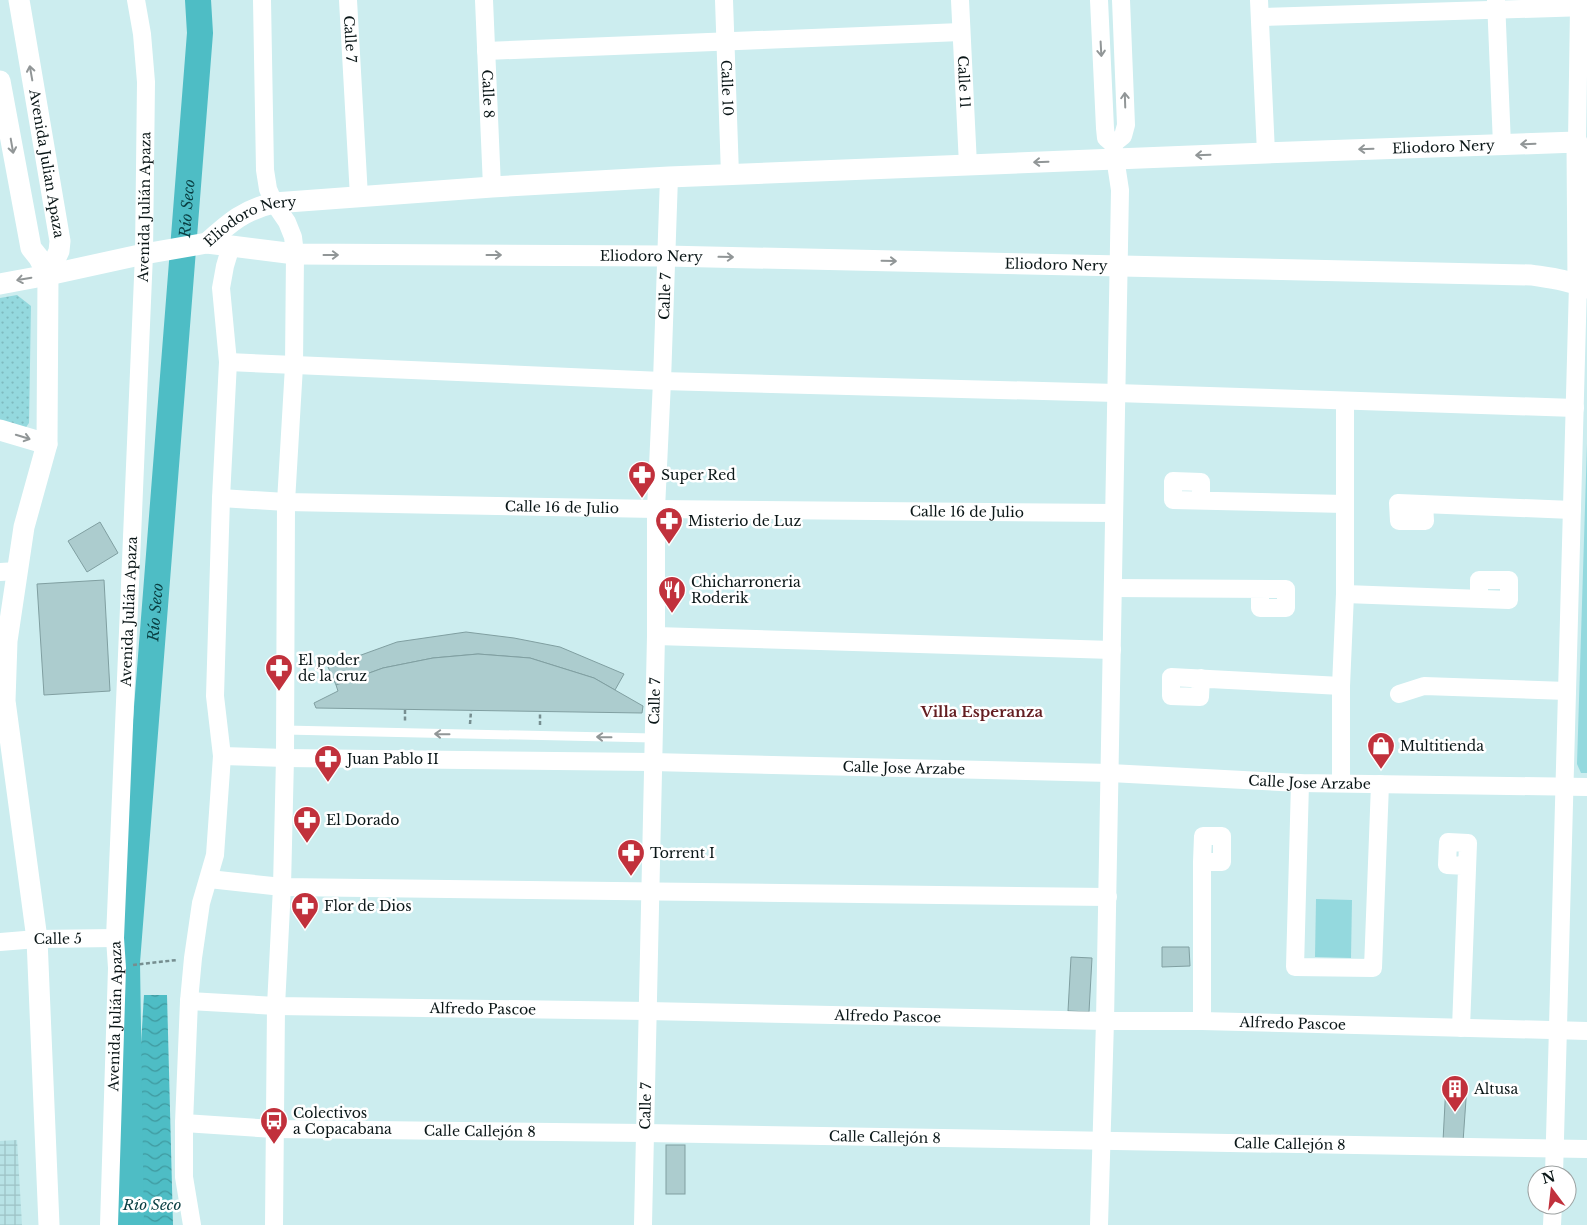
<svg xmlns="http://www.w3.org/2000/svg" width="1587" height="1225" font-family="'Libre Baskerville',serif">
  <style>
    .industrial { fill: url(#industrial-grid) }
    .grass { fill: #94d9de }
    .park { fill: url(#park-dots) }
    .water { fill: url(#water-waves) }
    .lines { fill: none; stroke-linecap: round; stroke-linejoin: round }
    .river { stroke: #4ebdc5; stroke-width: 26 }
    .building { fill: #acccce; stroke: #809fa1 }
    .path { stroke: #768e90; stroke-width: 2.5; stroke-dasharray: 4 2.5; stroke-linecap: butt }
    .service { stroke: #fff; stroke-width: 9 }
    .minor { stroke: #fff; stroke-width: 18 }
    .tertiary { stroke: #fff; stroke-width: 21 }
    .oneway { stroke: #919697 }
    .labels { text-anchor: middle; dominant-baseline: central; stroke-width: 5; stroke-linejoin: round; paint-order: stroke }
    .street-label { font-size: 14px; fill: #0a1617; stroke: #fff }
    .poi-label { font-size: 14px; fill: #0a1617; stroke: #fff; text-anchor: start }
    .water-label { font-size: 15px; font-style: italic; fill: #093e42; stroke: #fff }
    .neighbourhood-label { font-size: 15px; font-weight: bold; fill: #631e21; stroke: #fff }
  </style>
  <defs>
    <pattern id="industrial-grid" width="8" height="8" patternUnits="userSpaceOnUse" patternTransform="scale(1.25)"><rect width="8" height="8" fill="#b8e3e6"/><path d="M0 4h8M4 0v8" fill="none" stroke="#9dc2c5"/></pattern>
    <pattern id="park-dots" width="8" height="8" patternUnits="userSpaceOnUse" patternTransform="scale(1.25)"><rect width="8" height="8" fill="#94d9de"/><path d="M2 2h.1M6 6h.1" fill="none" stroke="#7ebabe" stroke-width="1.8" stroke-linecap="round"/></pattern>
    <pattern id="water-waves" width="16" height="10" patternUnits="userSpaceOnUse" patternTransform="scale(1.25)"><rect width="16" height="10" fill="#4ebdc5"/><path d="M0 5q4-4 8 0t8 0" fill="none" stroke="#3f999f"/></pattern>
  </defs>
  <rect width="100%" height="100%" fill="#ccedef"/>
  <polygon class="industrial" points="17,1140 22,1225 0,1225 0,1141"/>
  <g class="grass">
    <polygon points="1587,443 1587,773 1581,773 1577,764"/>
    <polygon points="1316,899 1352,900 1351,958 1315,957"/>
  </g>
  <polygon class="park" points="17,295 31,306 29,423 24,430 0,420 0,298"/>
  <polygon class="water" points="144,995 167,995 173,1225 130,1225"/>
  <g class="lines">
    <path class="river" id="s1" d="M131,1225l-4,-263 73,-929 -2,-33"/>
  </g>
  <g class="building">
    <polygon points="100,522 118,553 87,572 68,541"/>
    <polygon points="104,580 110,691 44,695 37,584"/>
    <polygon points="466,632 514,638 560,647 624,674 615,690 594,678 530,658 478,654 433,658 383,668 336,685 328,667 397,642"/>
    <polygon points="478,654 530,658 594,678 643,706 642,713 316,708 314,703 338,691 336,685 383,668 433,658"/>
    <polygon points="1162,947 1189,947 1190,966 1162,967"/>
    <polygon points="1071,957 1092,958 1089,1012 1068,1011"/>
    <polygon points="1446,1084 1467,1085 1463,1142 1443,1141"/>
    <rect x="666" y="1145" width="19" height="49"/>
  </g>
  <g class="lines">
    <g class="path">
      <polyline points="405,710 405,721"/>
      <polyline points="470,724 471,711"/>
      <polyline points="540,725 540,712"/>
      <polyline points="133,965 177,960"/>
    </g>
    <polyline class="service" points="285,730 653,738"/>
    <g class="minor">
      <polyline points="262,0 265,170 268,189 274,203 287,222 293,237 295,254 294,366 286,502 285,758 282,887 276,1006 274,1225"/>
      <path id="s2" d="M348,0l11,197"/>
      <path id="s3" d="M484,0l8,187"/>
      <path id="s4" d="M724,0l6,175"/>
      <path id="s5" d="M960,0l8,165"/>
      <polyline points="1259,0 1266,153"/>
      <polyline points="1496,0 1502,145"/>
      <polyline points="1260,17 1587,7"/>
      <polyline points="486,51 961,32"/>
      <polyline points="1577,142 1579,7"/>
      <polyline points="1113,144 1123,136 1126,125 1121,0"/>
      <polyline points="228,362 662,381 1116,393 1575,408"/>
      <path id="s6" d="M221,498l65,4 370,7 458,4"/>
      <polyline points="1201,500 1201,482 1173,481 1173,500 1345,504"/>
      <polyline points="1424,504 1425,521 1399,521 1398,503 1572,510"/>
      <polyline points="0,572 17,571"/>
      <polyline points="1113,588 1286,589 1286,608 1260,608 1260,589"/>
      <polyline points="1345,594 1509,600 1509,580 1479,580 1479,599"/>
      <polyline points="656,636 1112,650"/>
      <polyline points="1201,678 1200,697 1171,696 1171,677 1341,686"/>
      <polyline points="1399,694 1424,686 1567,691"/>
      <path id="s7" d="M222,756l63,2 367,4 458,11 190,10 287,4"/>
      <polyline points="1300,783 1295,967 1373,968 1380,784"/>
      <polyline points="1341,783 1341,686 1345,594 1345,401"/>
      <polyline points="209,879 282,887 1108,897"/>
      <path id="s8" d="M0,942l37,-3 78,-1"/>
      <path id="s9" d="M189,1001l87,5 372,5 457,10h97l385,10"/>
      <polyline points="1202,1021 1202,862 1203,836 1222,836 1222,862 1202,862"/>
      <polyline points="1461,1028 1468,843 1448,842 1447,865 1467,866"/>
      <path id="s10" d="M184,1123l90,6 370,4 943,16"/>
      <polyline points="1554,1175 1578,284"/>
      <path id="s11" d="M109,1225l8,-257 -2,-30 29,-684 2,-172 -4,-48 -6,-34"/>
      <polyline points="192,1225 184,1177 184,1123 189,1001 193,958 201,903 215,855 222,756 215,696 221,498 228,362 221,288 225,266 231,246"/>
      <path id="s12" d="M643,1225l13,-589v-127l6,-128 7,-204"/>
      <polyline points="1099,1225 1105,1021 1120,190 1113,144 1106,138 1105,128 1099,0"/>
      <polyline points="1552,1225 1553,1205"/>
    </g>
    <g class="tertiary">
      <path id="s13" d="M19,0l41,241 -1,10 -11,24 -1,169 -23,83 -17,114 -2,60 32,238 12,286"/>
      <polyline points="0,81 31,248 39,258 48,275"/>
      <path id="s14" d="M207,243c22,-20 38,-34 67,-40l218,-16 177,-10 597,-24 311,-11 1,142"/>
      <path id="s15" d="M0,284l48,-9 96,-21 63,-11 88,11 371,2 865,19c19,3 38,5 56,13"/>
      <polyline points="0,430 47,444"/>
    </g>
  </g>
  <defs><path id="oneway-shaft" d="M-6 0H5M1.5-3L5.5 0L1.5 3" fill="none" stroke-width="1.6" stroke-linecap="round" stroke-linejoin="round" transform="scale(1.25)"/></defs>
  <g class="oneway">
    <use href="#oneway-shaft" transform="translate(1101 49) rotate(87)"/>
    <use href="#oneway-shaft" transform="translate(31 73) rotate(-100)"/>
    <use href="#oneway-shaft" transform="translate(1125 100) rotate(-92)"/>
    <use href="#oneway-shaft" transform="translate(1528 144) rotate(178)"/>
    <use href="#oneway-shaft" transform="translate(12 146) rotate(80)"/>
    <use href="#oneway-shaft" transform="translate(1366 149) rotate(178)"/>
    <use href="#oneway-shaft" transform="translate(1203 155) rotate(178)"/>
    <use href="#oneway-shaft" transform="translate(1041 162) rotate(178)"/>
    <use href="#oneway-shaft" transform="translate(331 255)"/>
    <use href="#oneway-shaft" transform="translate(494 255)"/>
    <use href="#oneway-shaft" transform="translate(726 257) rotate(1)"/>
    <use href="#oneway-shaft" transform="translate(889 261) rotate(1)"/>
    <use href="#oneway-shaft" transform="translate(24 279) rotate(170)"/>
    <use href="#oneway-shaft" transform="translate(23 437) rotate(17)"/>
    <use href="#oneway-shaft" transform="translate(442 734) rotate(-179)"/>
    <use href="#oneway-shaft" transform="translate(604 737) rotate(-179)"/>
  </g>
  <defs>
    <symbol id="pharmacy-pin" viewBox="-11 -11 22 30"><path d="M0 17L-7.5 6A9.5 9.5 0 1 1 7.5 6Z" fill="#c1313c" stroke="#fff"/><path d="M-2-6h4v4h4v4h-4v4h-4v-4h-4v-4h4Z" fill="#fff"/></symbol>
    <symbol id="restaurant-pin" viewBox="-11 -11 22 30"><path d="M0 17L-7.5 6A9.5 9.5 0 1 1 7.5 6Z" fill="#c1313c" stroke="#fff"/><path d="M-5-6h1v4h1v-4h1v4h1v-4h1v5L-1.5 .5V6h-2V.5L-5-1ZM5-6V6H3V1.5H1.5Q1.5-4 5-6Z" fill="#fff"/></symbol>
    <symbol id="shop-pin" viewBox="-11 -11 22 30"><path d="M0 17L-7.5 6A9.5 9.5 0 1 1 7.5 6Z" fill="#c1313c" stroke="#fff"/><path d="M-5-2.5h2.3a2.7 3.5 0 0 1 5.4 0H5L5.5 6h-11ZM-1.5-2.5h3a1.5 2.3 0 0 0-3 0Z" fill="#fff"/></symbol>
    <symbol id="building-pin" viewBox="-11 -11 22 30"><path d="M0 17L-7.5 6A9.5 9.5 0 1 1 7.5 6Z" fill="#c1313c" stroke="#fff"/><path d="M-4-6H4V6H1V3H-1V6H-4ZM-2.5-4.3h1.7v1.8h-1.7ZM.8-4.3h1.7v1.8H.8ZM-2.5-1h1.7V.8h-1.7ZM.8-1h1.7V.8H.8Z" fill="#fff"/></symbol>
    <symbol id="bus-pin" viewBox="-11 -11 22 30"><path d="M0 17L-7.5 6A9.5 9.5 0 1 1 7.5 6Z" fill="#c1313c" stroke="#fff"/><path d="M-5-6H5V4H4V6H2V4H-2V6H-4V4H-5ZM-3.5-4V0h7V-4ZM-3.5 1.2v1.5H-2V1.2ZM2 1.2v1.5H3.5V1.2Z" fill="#fff"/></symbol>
  </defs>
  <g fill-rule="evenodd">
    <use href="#pharmacy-pin" x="626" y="459" width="32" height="43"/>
    <use href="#pharmacy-pin" x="653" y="505" width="32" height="43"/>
    <use href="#restaurant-pin" x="656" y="574" width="32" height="43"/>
    <use href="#pharmacy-pin" x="263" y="652" width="32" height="43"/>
    <use href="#shop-pin" x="1365" y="730" width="32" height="43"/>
    <use href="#pharmacy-pin" x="312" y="743" width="32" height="43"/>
    <use href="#pharmacy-pin" x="291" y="804" width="32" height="43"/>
    <use href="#pharmacy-pin" x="615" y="837" width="32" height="43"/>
    <use href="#pharmacy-pin" x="289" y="890" width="32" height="43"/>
    <use href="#building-pin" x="1439" y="1073" width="32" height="43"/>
    <use href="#bus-pin" x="258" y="1105" width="32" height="43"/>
  </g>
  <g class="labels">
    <g class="street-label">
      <text stroke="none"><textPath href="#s2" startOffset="39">Calle 7</textPath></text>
      <text stroke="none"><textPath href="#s5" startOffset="82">Calle 11</textPath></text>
      <text stroke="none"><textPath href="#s4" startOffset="88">Calle 10</textPath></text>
      <text stroke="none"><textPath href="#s3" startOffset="94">Calle 8</textPath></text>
      <text stroke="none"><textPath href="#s14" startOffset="1250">Eliodoro Nery</textPath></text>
      <text stroke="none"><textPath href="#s13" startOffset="166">Avenida Julian Apaza</textPath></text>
      <text stroke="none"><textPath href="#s11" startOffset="1019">Avenida Julián Apaza</textPath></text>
      <text stroke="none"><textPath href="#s14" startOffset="50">Eliodoro Nery</textPath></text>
      <text stroke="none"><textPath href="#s15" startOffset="656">Eliodoro Nery</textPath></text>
      <text stroke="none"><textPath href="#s15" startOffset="1061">Eliodoro Nery</textPath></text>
      <text stroke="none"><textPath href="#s12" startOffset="929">Calle 7</textPath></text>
      <text stroke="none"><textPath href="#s6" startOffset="341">Calle 16 de Julio</textPath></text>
      <text stroke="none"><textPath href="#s6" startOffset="746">Calle 16 de Julio</textPath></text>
      <text stroke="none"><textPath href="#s11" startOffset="614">Avenida Julián Apaza</textPath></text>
      <text stroke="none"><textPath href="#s12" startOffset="524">Calle 7</textPath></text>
      <text stroke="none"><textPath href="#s7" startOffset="682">Calle Jose Arzabe</textPath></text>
      <text stroke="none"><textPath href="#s7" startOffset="1088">Calle Jose Arzabe</textPath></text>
      <text stroke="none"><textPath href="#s8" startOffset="58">Calle 5</textPath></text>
      <text stroke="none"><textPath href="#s9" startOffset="294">Alfredo Pascoe</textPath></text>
      <text stroke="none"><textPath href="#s9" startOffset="699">Alfredo Pascoe</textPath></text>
      <text stroke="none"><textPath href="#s11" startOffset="209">Avenida Julián Apaza</textPath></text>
      <text stroke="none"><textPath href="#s9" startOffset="1104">Alfredo Pascoe</textPath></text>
      <text stroke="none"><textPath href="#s12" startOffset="119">Calle 7</textPath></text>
      <text stroke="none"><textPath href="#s10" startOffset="296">Calle Callejón 8</textPath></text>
      <text stroke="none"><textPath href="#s10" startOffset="701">Calle Callejón 8</textPath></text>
      <text stroke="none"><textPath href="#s10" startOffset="1106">Calle Callejón 8</textPath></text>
    </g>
    <g class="poi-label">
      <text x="661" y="475">Super Red</text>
      <text x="688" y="521">Misterio de Luz</text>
      <text x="691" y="582">Chicharroneria<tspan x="691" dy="16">Roderik</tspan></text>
      <text x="298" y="660">El poder<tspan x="298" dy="16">de la cruz</tspan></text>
      <text x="1400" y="746">Multitienda</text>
      <text x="347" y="759">Juan Pablo II</text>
      <text x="326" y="820">El Dorado</text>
      <text x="650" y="853">Torrent I</text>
      <text x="324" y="906">Flor de Dios</text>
      <text x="1474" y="1089">Altusa</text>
      <text x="293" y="1113">Colectivos<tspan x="293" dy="16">a Copacabana</tspan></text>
    </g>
    <g class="water-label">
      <text stroke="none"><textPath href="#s1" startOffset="1019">Río Seco</textPath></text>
      <text stroke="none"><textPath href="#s1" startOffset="614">Río Seco</textPath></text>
      <text x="152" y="1204">Río Seco</text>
    </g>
    <g class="neighbourhood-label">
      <text x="982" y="711">Villa Esperanza</text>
    </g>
  </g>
  <g transform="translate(1552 1190) rotate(345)"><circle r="24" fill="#ffffff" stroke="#9da2a2"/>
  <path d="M0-4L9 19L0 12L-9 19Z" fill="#c1313c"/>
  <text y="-8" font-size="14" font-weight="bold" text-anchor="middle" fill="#0a1617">N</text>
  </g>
</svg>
